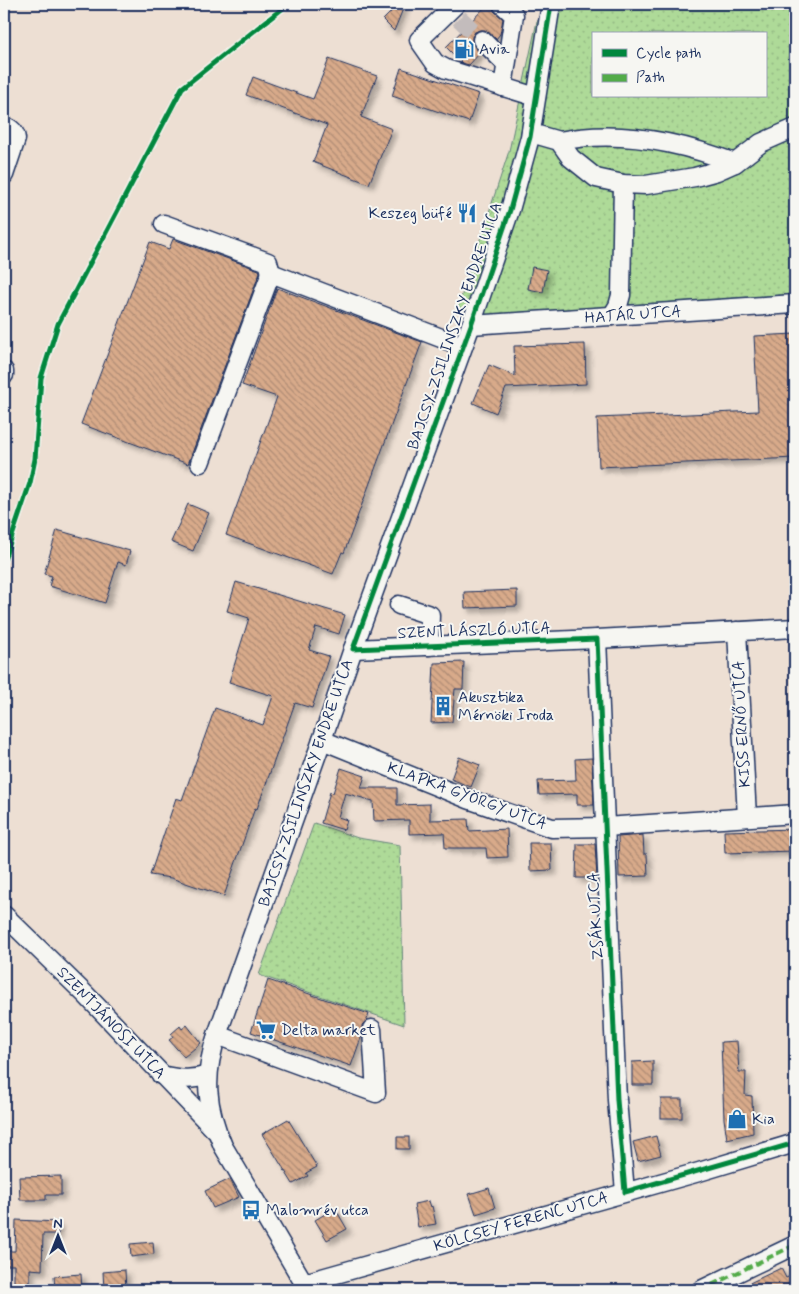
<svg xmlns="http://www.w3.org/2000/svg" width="799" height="1294" font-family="Mynerve,sans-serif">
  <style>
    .grass { fill: url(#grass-dots); stroke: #64847b; fill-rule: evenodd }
    .building { fill: url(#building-back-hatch); stroke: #1b2f5e; filter: url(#shadow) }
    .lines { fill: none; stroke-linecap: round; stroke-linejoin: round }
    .minor-tunnel { stroke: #c3bcbc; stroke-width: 18; stroke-dasharray: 18 9; stroke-linecap: butt }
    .minor-casing { stroke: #1b2f5e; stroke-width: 21 }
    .minor { stroke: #f6f6f2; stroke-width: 18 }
    .quiet { stroke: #52ab49; stroke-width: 4; stroke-dasharray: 8 4; stroke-linecap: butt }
    .cycleway-casing { stroke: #f6f6f2; stroke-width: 8 }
    .cycleway { stroke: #00873e; stroke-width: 5 }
    .labels { text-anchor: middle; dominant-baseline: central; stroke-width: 4; stroke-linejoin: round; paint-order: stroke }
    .poi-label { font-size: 16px; fill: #1b2f5e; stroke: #f6f6f2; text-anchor: start }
    .street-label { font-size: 16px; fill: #1b2f5e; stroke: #f6f6f2 }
  </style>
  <defs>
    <pattern id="grass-dots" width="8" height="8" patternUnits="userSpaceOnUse" patternTransform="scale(1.25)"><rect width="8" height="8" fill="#aeda98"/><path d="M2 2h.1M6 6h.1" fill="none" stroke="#95bb85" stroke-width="1.8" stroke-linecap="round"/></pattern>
    <pattern id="building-back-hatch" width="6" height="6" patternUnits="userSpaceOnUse" patternTransform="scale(1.25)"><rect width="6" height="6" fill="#d8aa8a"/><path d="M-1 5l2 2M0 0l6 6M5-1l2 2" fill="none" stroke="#ae8b74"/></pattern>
    <filter id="shadow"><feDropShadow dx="4.5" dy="4.5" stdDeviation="2.5" flood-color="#0004"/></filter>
  </defs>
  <rect width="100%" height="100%" fill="#eddfd3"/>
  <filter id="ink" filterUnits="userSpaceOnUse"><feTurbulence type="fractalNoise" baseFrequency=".02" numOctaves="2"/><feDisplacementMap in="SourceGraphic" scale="10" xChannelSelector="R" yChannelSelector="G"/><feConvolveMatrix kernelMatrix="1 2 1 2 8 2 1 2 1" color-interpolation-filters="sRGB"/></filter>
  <g filter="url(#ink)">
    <g class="grass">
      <path d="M579,4h211l5,116v174l-313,21 -24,-8 51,-156 28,-130zM593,34h172v62h-172z"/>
      <polygon points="314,823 358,838 400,845 404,1025 259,975"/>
    </g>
    <g class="building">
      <polygon points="399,4 405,4 394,31 383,20"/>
      <polygon points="488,4 492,4 494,11 503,19 500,34 496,39 485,30 480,30 475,32 472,37 472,42 480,53 469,65 462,63 446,47"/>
      <polygon points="329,59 377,76 361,117 392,129 369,184 313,162 327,125 246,95 253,77 313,99"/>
      <polygon points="401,68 479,94 469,122 392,96"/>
      <polygon points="173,239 259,270 260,272 188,464 81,424 150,242 169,249"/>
      <polygon points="532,267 547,270 543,292 528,289"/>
      <polygon points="277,288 422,342 344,553 342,552 333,574 226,535 277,397 242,385"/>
      <polygon points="795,334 795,458 599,467 597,418 758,411 754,336"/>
      <polygon points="585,344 586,384 506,388 496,413 473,403 489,365 515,376 514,346"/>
      <polygon points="188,504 209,513 193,551 171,542"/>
      <polygon points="57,530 130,551 126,565 118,562 105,603 49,586 52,576 44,574"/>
      <polygon points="236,582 345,615 339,634 316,627 309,650 329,656 312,708 295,703 257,809 255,808 224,896 171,878 150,875 176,798 182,800 215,708 263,725 273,696 229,682 249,618 227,611"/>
      <polygon points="517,590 517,606 465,608 464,592"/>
      <polygon points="464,662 463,689 455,689 452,722 431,723 434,663"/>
      <polygon points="459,757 480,765 471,787 451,779"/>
      <polygon points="592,758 594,805 577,805 577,794 539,795 538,781 576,780 575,759"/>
      <polygon points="341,768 365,776 361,788 397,788 397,805 430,804 430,820 468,819 469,831 507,829 508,857 487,858 486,848 445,848 444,833 409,834 409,820 374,821 373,801 345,793 338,817 347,820 344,830 321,823 330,792 333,793"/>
      <polygon points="795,829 795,851 725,853 724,831"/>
      <polygon points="643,835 644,854 647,854 648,876 619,877 618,837"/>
      <polygon points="529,843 551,843 552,870 530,871"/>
      <polygon points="577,844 595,844 597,878 576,878"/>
      <polygon points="268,980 369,1014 367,1020 362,1025 362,1035 351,1066 251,1032"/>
      <polygon points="187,1025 201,1043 184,1057 169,1040 173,1037 171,1034 180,1026 182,1029"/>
      <polygon points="737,1041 739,1072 746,1072 745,1095 752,1096 753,1133 727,1139 724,1119 721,1042"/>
      <polygon points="653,1061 653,1085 632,1085 632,1062"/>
      <rect x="661" y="1099" width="21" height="19"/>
      <polygon points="288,1119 317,1167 306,1173 308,1176 293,1184 262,1134"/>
      <polygon points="656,1136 661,1155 638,1161 633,1142"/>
      <rect x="397" y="1137" width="12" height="12"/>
      <polygon points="61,1176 61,1195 46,1195 46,1200 20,1200 19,1177"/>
      <polygon points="230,1179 239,1197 213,1208 205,1191"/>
      <polygon points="489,1188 495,1208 476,1214 469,1194"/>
      <polygon points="429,1201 431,1207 432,1206 436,1224 418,1227 414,1204"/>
      <polygon points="335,1208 347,1229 327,1240 315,1220"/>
      <polygon points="16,1220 58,1222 58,1234 43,1234 42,1270 30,1269 30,1290 14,1290 14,1265 6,1265 6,1251 15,1251"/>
      <polygon points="153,1242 154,1254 131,1257 130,1244"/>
      <polygon points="781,1268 786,1278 795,1274 795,1290 735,1290"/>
      <polygon points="125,1270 126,1290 104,1290 103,1272"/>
      <polygon points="81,1274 82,1290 55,1290 54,1276"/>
    </g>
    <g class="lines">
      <polyline class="minor-tunnel" points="459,18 482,40"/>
      <defs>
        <g id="minor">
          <polyline points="456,4 419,40 435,63 446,69 536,97"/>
          <polyline points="502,4 514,15 503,87"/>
          <polyline points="482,40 506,64"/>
          <path d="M4,126c7,2 11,5 12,13l-12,36"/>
          <polyline points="531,133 559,141 571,158 596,178 623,184 646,185 695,177 717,171 735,163 761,143 795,128"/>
          <path d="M559,141c59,-12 121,1 176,22"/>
          <polyline points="164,224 268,262 271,273"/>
          <polyline points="612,316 618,306 621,295 623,184"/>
          <polyline points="471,325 795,304"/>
          <polyline points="4,371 4,375"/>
          <polyline points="200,463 271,273 462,346"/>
          <polyline points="399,605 430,615 429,646"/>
          <polyline points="737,631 747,817"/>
          <polyline points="597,639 617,1100 625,1192"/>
          <polyline points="353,649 597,639 795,628"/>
          <polyline points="322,740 468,799 552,828 605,827 795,814"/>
          <polyline points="4,915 86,995 215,1130"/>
          <polyline points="217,1035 376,1093 372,1029"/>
          <path d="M161,1075c18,4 30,6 47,0"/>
          <polyline points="304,1283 699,1172 795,1143"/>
          <path d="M308,1290l-85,-144c-17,-39 -20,-70 -6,-111l105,-295 31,-91 118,-324 39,-115 20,-73 21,-133"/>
          <polyline points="701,1290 795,1245"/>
        </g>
      </defs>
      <use href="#minor" class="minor-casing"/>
      <use href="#minor" class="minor"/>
      <polyline class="quiet" points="701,1290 795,1245"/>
      <defs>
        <g id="cycleway">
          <polyline points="551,4 530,137 510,210 471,325 353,649 597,639 617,1100 625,1192 795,1143"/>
          <polyline points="4,560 30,483 35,459 41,378 58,324 182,88 288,4"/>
        </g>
      </defs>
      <use href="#cycleway" class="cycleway-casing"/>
      <use href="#cycleway" class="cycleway"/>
    </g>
  </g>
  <defs>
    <symbol id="fuel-bare" viewBox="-9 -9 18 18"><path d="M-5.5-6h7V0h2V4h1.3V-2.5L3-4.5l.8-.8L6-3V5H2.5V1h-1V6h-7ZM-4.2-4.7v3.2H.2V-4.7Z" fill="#1f6fb2" stroke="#f6f6f2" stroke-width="2.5" paint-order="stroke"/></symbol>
    <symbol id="restaurant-bare" viewBox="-9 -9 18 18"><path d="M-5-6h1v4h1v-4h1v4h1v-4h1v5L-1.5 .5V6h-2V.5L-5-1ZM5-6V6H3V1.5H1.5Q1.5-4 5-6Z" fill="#1f6fb2" stroke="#f6f6f2" stroke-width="2.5" paint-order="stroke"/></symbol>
    <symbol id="building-bare" viewBox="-9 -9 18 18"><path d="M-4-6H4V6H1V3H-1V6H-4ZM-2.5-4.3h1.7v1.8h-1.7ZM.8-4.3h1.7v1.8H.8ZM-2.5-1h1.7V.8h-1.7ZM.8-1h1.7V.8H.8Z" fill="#1f6fb2" stroke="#f6f6f2" stroke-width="2.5" paint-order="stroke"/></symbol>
    <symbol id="supermarket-bare" viewBox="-9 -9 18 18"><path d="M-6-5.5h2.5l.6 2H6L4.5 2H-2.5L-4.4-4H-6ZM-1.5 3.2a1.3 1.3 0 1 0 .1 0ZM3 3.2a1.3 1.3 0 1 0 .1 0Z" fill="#1f6fb2" stroke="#f6f6f2" stroke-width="2.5" paint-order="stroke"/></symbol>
    <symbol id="shop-bare" viewBox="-9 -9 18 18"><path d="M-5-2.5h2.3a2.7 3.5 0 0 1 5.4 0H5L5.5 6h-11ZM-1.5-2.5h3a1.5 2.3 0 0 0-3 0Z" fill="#1f6fb2" stroke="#f6f6f2" stroke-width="2.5" paint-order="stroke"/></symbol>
    <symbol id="bus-bare" viewBox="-9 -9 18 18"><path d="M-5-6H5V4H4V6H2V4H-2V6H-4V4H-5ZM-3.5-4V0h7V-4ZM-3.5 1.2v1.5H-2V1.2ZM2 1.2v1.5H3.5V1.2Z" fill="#1f6fb2" stroke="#f6f6f2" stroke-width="2.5" paint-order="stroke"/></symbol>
  </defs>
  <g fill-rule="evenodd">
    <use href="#fuel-bare" x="450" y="35" width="28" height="28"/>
    <use href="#restaurant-bare" x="453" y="199" width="28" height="28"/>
    <use href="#building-bare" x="429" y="692" width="28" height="28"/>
    <use href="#supermarket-bare" x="252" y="1016" width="28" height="28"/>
    <use href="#shop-bare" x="723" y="1105" width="28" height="28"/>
    <use href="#bus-bare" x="237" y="1196" width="28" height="28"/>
  </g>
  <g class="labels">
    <g class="poi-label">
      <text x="479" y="49">Avia</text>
      <text x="452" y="213" text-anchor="end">Keszeg büfé</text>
      <text x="458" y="697">Akusztika<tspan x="458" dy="18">Mérnöki Iroda</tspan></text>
      <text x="281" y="1030">Delta market</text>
      <text x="752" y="1119">Kia</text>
      <text x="266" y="1210">Malomrév utca</text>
    </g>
    <g class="street-label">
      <text transform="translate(633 315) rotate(-4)">HATÁR UTCA</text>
      <text transform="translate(455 326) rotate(-71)">BAJCSY-ZSILINSZKY ENDRE UTCA</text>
      <text transform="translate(474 631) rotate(-2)">SZENT LÁSZLÓ UTCA</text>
      <text transform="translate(742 724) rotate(-93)">KISS ERNŐ UTCA</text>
      <text transform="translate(306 783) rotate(-71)">BAJCSY-ZSILINSZKY ENDRE UTCA</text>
      <text transform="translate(467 796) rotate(20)">KLAPKA GYÖRGY UTCA</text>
      <text transform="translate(596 916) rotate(-93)">ZSÁK UTCA</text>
      <text transform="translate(111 1023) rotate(46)">SZENTJÁNOSI UTCA</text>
      <text transform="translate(521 1222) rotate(-16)">KÖLCSEY FERENC UTCA</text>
    </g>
  </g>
  <rect width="799" height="1294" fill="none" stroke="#f6f6f2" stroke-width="20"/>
  <rect x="10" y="10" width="779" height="1274" fill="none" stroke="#1b2f5e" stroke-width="2" filter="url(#ink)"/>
  <rect x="592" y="32" width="175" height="65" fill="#f6f6f2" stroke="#9ea6b7"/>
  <rect x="602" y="49" width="25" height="8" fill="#00873e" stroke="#9ea6b7"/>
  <text x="636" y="58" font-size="15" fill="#1b2f5e">Cycle path</text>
  <rect x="602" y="74" width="25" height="8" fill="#52ab49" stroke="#9ea6b7"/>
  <text x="636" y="82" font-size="15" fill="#1b2f5e">Path</text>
  <g transform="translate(58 1236)" stroke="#f6f6f2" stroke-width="4" paint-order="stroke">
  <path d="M0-4L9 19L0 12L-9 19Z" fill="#1b2f5e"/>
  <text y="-8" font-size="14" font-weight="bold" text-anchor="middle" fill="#1b2f5e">N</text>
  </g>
</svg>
